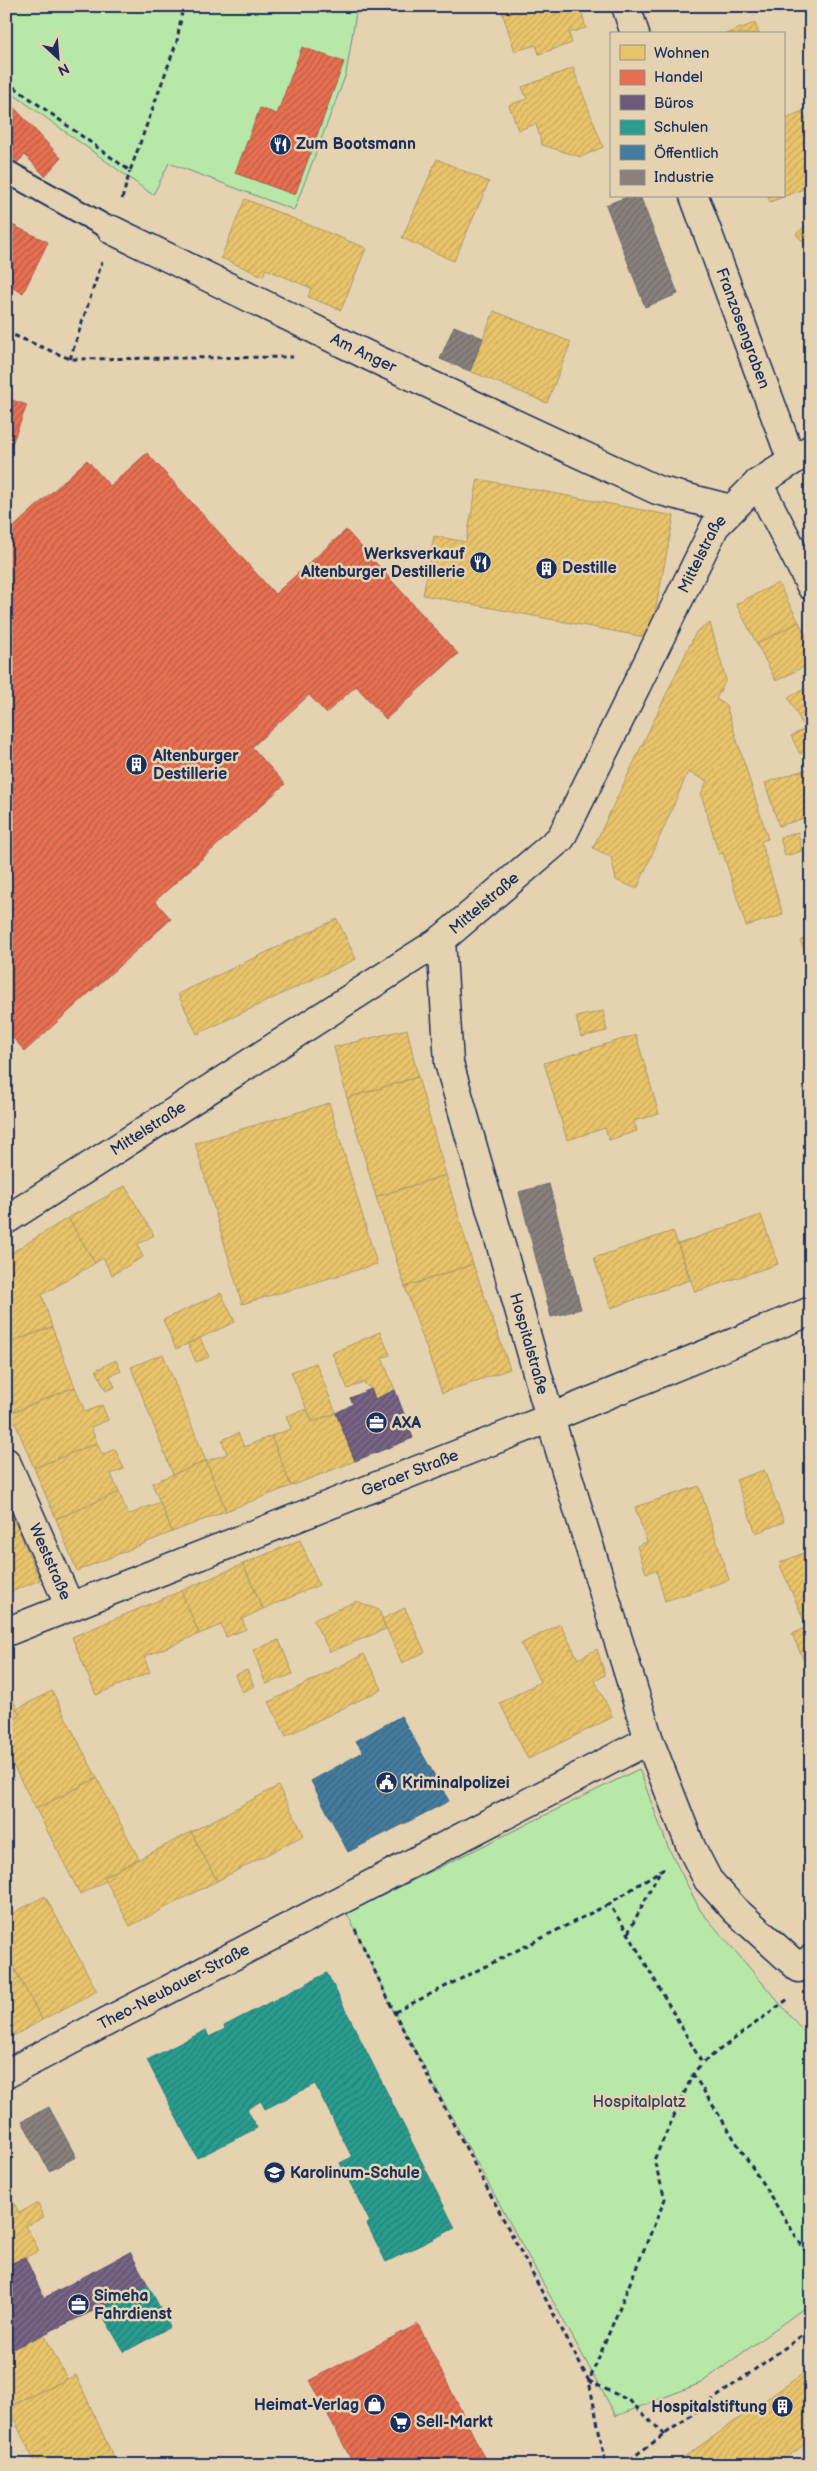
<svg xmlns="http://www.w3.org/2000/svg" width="817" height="2471" font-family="'Balsamiq Sans',sans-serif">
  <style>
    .green { fill: #b8e8a7; stroke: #6a8c82 }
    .homes { fill: url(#homes-hatch); stroke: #ab9766 }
    .shops { fill: url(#shops-hatch); stroke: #aa5c55 }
    .offices { fill: url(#offices-hatch); stroke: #544c72 }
    .schools { fill: url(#schools-hatch); stroke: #267c80 }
    .public { fill: url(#public-hatch); stroke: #38648a }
    .industry { fill: url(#industry-hatch); stroke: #696873 }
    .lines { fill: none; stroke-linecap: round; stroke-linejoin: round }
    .service-casing { stroke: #1b2f5e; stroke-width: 25 }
    .minor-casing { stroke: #1b2f5e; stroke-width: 31 }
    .secondary-casing { stroke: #1b2f5e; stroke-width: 31 }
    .path { stroke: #1b2f5e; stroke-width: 3; stroke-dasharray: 5 4; stroke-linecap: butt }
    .service { stroke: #e5d2b0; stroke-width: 21 }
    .minor { stroke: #e5d2b0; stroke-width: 28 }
    .secondary { stroke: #e5d2b0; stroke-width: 28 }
    .labels { text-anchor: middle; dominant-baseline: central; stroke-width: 5; stroke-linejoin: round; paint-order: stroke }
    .poi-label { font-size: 16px; font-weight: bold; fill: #1b2f5e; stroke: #e5d2b0; text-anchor: start }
    .street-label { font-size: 16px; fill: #1b2f5e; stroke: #e5d2b0 }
    .park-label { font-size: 16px; fill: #2b4265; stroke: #e5d2b0 }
  </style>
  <defs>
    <pattern id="homes-hatch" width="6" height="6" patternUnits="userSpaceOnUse" patternTransform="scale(1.25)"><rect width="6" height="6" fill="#e9c46a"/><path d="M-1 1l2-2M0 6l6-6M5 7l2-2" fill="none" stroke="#c7a95e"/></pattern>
    <pattern id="shops-hatch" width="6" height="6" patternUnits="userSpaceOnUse" patternTransform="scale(1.25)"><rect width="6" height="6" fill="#e76f51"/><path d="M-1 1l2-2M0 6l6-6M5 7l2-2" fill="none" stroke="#ba5c46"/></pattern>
    <pattern id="offices-hatch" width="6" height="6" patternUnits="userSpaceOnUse" patternTransform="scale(1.25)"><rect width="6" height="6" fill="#6d597a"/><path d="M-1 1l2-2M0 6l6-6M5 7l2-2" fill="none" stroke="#80738f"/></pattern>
    <pattern id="schools-hatch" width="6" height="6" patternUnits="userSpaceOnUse" patternTransform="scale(1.25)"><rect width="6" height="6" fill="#2a9d8f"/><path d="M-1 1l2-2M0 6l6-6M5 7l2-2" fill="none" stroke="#238078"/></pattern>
    <pattern id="public-hatch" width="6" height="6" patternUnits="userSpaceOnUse" patternTransform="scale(1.25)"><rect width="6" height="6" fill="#457b9d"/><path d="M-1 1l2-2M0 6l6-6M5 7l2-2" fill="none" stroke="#396583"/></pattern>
    <pattern id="industry-hatch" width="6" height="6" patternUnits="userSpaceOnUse" patternTransform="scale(1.25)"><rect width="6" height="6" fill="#8a817c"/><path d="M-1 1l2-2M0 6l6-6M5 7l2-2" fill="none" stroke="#706a69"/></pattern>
  </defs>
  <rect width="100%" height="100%" fill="#e5d2b0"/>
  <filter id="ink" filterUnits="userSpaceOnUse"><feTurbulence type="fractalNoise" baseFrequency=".02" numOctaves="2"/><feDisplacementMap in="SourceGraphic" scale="10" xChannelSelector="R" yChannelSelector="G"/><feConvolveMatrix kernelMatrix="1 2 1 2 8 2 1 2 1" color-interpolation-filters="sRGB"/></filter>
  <g filter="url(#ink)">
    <g class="green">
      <polygon points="6,6 357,6 346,74 294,210 169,163 153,195 6,89"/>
      <polygon points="639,1769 668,1847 700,1910 811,2040 811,2303 701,2383 616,2416 394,2012 347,1913"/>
    </g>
    <g class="homes">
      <polygon points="500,6 580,6 586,28 569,33 572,43 539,54 536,45 515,51"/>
      <polygon points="755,23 759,34 725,34"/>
      <polygon points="573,68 603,147 581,157 542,145 536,124 518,130 509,105 527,99 522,87"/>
      <polygon points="803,111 811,131 811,186 770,202 768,196 783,196 783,119"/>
      <polygon points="437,159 489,182 454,261 402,238"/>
      <polygon points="245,199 366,248 341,310 308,297 311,288 266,269 263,276 221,258"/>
      <polygon points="811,221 811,251 796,234"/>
      <polygon points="494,311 571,342 547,403 470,371"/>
      <polygon points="478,479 674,516 650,638 423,595 434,536 466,542"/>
      <polygon points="778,583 799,622 757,644 736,604"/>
      <polygon points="799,622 811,646 811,663 776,681 757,644"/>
      <polygon points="710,623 726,680 716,699 726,705 768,839 761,841 783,915 746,926 723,853 719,854 701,794 707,781 688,772 637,889 616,880 611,857 593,848 696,632"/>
      <polygon points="811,686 811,766 804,752 800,754 791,736 805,729 788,697"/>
      <polygon points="807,769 811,778 811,816 779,826 765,783"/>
      <polygon points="798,832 802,851 785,856 780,837"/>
      <polygon points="337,919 356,959 197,1034 178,994"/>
      <polygon points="811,935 811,962 800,941"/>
      <polygon points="603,1011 607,1031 581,1037 576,1017"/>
      <polygon points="407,1029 418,1077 347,1098 334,1047"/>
      <polygon points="636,1035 659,1114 634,1121 637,1131 609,1140 605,1128 567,1140 544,1063"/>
      <polygon points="418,1077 446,1175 376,1197 347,1098"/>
      <polygon points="329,1103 377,1264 242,1304 195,1143"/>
      <polygon points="446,1175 473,1264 405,1287 376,1197"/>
      <polygon points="125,1186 154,1235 137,1245 143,1257 112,1275 103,1258 95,1263 68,1218"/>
      <polygon points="761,1215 778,1264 695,1292 678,1244"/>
      <polygon points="68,1218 95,1263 42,1295 52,1327 6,1344 6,1256"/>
      <polygon points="673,1231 690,1280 611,1308 594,1258"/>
      <polygon points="473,1264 510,1369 442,1393 405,1287"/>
      <polygon points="221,1293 235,1322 176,1349 163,1320"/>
      <polygon points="52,1327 75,1387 11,1413 6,1400 6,1344"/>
      <polygon points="380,1332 390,1355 382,1358 395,1390 375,1399 371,1389 363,1382 348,1389 332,1353"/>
      <polygon points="200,1338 209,1357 196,1362 188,1344"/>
      <polygon points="163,1354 206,1461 173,1475 131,1367"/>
      <polygon points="116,1360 121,1371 110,1376 115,1387 106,1391 96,1370"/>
      <polygon points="316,1363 336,1413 312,1422 291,1372"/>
      <polygon points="75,1387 85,1412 102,1405 108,1420 91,1427 97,1443 34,1468 11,1413"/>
      <polygon points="307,1409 312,1422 336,1413 355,1461 291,1486 271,1436 291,1429 286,1416"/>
      <polygon points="238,1433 244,1447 271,1436 291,1486 226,1511 206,1461 227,1454 222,1440"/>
      <polygon points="97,1443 102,1455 115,1449 124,1469 111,1474 119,1492 56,1519 34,1468"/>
      <polygon points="206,1461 226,1511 172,1532 152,1483"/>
      <polygon points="764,1470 784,1522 756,1533 736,1480"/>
      <polygon points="699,1486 729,1580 665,1601 656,1570 646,1573 637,1546 647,1542 635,1507"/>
      <polygon points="119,1492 128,1515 160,1502 172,1532 77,1571 56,1519"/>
      <polygon points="12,1515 40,1580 6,1594 6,1518"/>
      <polygon points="300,1540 319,1585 263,1609 243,1564"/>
      <polygon points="811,1550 811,1677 792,1634 807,1627 779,1563"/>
      <polygon points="243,1564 263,1609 242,1619 246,1629 226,1637 221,1625 199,1634 181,1591"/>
      <polygon points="181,1591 199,1634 144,1657 150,1672 96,1695 72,1637"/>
      <polygon points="357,1601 379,1610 386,1629 330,1652 313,1620"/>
      <polygon points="405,1608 425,1652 402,1663 382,1619"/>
      <polygon points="560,1624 578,1659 597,1649 605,1675 595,1681 613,1717 528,1759 500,1703 540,1682 521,1644"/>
      <polygon points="279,1640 293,1674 266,1684 253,1650"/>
      <polygon points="364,1654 382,1689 286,1736 269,1702"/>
      <polygon points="247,1670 254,1686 242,1692 235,1675"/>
      <polygon points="6,1687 21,1716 6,1723"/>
      <polygon points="52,1691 97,1778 36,1809 6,1752 6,1723 21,1716 17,1709"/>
      <polygon points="97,1778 139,1859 104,1877 106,1881 80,1894 36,1809"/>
      <polygon points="278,1786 304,1835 217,1881 191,1832"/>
      <polygon points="191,1832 217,1881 130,1926 104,1877"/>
      <polygon points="45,1896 97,1991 42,2020 6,1953 6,1917"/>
      <polygon points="6,1953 42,2020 6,2040"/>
      <polygon points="12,2199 19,2213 38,2203 44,2217 26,2226 39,2251 6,2266 6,2202"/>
      <polygon points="44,2334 67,2379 8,2407 6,2352"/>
      <polygon points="811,2368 811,2456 804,2445 776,2465 673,2465"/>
      <polygon points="76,2375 117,2465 36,2465 8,2407"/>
    </g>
    <g class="shops">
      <polygon points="302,47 344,62 295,195 235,173 260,108 277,114"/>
      <polygon points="10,103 61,158 45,176 25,155 17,163 6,150 6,106"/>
      <polygon points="6,222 48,242 23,293 6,285"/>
      <polygon points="6,398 27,405 6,459"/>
      <polygon points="147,453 275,594 346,530 458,654 386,719 356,686 326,713 309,695 252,747 285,784 155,901 171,919 25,1051 12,1037 6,1042 6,534 87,460 110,486"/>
      <polygon points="418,2324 488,2465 354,2465 310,2380"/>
    </g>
    <g class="offices">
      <polygon points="371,1389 375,1399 395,1390 413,1438 355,1461 336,1413 353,1404 350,1398"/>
      <polygon points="130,2252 148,2285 6,2352 6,2266 25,2257 44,2298"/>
    </g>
    <g class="schools">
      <polygon points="327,1973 455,2228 386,2262 367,2224 370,2222 340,2163 352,2157 315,2084 265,2109 261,2101 247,2109 257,2128 197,2158 147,2060 206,2030 209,2037 225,2029 224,2026"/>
      <polygon points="148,2285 170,2327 124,2352 99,2309"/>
    </g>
    <polygon class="public" points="401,1716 449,1801 348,1852 311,1781 363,1752 356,1741"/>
    <g class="industry">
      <polygon points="629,196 640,196 678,294 645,307 606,205"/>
      <polygon points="454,326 483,338 470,371 440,359"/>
      <polygon points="549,1184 581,1309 551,1317 519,1192"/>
      <polygon points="49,2107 76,2157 49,2171 22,2121"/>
    </g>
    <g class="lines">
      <defs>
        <polyline id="service" points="6,171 112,230"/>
        <g id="minor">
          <polyline points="626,6 635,34"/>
          <path id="s1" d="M694,196l98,265"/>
          <path id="s2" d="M112,230l257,126 288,134 74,19"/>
          <polyline points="758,483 811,586"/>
          <path id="s3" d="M441,940l8,123 101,355 99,322 42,107 17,33 27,30 64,58 12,-9"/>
          <path id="s4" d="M6,1220l435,-280 120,-102 154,-312 43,-43 53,-34"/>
          <path id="s5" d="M6,1462l64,145"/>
          <path id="s6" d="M6,2074l643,-334"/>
        </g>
        <g id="secondary">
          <path id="s7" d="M6,1632l544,-214 261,-107"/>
        </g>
      </defs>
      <use href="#service" class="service-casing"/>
      <use href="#minor" class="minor-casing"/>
      <use href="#secondary" class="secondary-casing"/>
      <g class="path">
        <polyline points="6,72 10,84 130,171 177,41 183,6"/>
        <polyline points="122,199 130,171"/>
        <polyline points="6,332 70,359 293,357"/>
        <polyline points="70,359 102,262"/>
        <polyline points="664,1868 609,1904 628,1933 702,2063 788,1999"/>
        <polyline points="355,1929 394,2012 589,2381 606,2465"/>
        <polyline points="628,1933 659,1873"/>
        <polyline points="395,2012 609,1904"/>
        <polyline points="693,2074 811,2260"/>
        <polyline points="665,2435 630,2401 589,2381 665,2199 654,2160 693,2074 702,2063"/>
        <polyline points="622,2465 811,2329"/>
      </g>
      <use href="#service" class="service"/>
      <use href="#minor" class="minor"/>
      <use href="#secondary" class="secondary"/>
    </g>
  </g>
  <defs>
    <symbol id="restaurant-disc" viewBox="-11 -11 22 22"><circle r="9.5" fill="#1b2f5e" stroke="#e5d2b0"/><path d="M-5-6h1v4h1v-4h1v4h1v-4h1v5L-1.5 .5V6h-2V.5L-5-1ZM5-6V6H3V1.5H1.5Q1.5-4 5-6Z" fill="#fff"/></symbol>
    <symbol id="building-disc" viewBox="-11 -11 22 22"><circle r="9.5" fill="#1b2f5e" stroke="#e5d2b0"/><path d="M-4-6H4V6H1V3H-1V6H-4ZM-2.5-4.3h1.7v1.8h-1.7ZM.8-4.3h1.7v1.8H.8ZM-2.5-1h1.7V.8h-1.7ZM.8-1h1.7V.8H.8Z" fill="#fff"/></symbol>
    <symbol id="office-disc" viewBox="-11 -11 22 22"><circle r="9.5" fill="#1b2f5e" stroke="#e5d2b0"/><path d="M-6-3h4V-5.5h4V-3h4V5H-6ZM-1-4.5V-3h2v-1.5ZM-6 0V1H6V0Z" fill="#fff"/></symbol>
    <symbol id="civic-disc" viewBox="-11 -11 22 22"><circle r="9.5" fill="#1b2f5e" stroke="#e5d2b0"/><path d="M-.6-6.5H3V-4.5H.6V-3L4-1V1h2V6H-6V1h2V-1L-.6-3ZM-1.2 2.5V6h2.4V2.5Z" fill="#fff"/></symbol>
    <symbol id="school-disc" viewBox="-11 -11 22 22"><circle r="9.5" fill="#1b2f5e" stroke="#e5d2b0"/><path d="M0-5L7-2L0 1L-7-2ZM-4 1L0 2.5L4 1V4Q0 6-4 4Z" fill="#fff"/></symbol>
    <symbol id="shop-disc" viewBox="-11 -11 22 22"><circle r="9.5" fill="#1b2f5e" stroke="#e5d2b0"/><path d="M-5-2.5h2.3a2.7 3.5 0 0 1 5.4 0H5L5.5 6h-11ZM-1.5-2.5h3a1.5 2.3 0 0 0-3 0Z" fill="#fff"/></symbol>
    <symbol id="supermarket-disc" viewBox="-11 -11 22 22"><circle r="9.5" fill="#1b2f5e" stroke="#e5d2b0"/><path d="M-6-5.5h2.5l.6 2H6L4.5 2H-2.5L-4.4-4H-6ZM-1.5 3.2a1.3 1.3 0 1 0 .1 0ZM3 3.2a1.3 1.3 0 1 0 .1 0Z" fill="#fff"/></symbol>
  </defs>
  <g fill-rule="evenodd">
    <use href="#restaurant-disc" x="268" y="132" width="25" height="25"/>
    <use href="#restaurant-disc" x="468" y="550" width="25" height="25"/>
    <use href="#building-disc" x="534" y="556" width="25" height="25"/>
    <use href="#building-disc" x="124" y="752" width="25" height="25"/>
    <use href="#office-disc" x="364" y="1410" width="25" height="25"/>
    <use href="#civic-disc" x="374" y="1770" width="25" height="25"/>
    <use href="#school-disc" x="262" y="2160" width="25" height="25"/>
    <use href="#office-disc" x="66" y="2292" width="25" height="25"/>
    <use href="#shop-disc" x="362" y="2392" width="25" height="25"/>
    <use href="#building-disc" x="770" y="2394" width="25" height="25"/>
    <use href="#supermarket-disc" x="388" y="2410" width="25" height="25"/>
  </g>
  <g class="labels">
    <g class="poi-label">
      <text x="296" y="144">Zum Bootsmann</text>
      <text x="465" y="554" text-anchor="end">Werksverkauf<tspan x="465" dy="18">Altenburger Destillerie</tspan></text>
      <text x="562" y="568">Destille</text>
      <text x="153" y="756">Altenburger<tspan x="153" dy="18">Destillerie</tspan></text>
      <text x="392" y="1423">AXA</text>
      <text x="402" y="1783">Kriminalpolizei</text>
      <text x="290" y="2173">Karolinum-Schule</text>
      <text x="94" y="2296">Simeha<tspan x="94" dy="18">Fahrdienst</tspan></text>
      <text x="359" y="2405" text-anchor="end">Heimat-Verlag</text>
      <text x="767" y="2407" text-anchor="end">Hospitalstiftung</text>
      <text x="416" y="2422">Sell-Markt</text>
    </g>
    <g class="street-label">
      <text stroke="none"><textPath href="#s1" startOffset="141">Franzosengraben</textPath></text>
      <text stroke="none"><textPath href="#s2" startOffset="280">Am Anger</textPath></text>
      <text stroke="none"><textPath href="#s4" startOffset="992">Mittelstraße</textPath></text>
      <text stroke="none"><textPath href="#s4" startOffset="574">Mittelstraße</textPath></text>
      <text stroke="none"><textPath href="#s4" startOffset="169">Mittelstraße</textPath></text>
      <text stroke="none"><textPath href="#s3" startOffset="415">Hospitalstraße</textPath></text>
      <text stroke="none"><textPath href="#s7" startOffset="434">Geraer Straße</textPath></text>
      <text stroke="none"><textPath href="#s5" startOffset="109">Weststraße</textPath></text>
      <text stroke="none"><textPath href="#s6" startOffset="189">Theo-Neubauer-Straße</textPath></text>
    </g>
    <g class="park-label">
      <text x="639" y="2102">Hospitalplatz</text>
    </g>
  </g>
  <rect width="817" height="2471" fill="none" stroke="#e5d2b0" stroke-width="25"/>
  <rect x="12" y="12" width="792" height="2446" fill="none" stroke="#1b2f5e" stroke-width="2" filter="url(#ink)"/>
  <rect x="610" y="32" width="175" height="165" fill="#e5d2b0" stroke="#94918f"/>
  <rect x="620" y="45" width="25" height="15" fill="#e9c46a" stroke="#94918f"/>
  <text x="654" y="58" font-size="15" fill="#1b2f5e">Wohnen</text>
  <rect x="620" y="70" width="25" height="15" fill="#e76f51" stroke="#94918f"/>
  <text x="654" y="82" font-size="15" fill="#1b2f5e">Handel</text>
  <rect x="620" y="95" width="25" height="15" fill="#6d597a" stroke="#94918f"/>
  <text x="654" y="108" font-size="15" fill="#1b2f5e">Büros</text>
  <rect x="620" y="120" width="25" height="15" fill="#2a9d8f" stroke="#94918f"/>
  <text x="654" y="132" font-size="15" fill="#1b2f5e">Schulen</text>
  <rect x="620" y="145" width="25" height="15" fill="#457b9d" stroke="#94918f"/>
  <text x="654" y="158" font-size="15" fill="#1b2f5e">Öffentlich</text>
  <rect x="620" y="170" width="25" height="15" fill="#8a817c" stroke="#94918f"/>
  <text x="654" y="182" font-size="15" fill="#1b2f5e">Industrie</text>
  <g transform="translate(58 58) rotate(154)" stroke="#e5d2b0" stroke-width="4" paint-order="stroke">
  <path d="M0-4L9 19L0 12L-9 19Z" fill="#1b2f5e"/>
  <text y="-8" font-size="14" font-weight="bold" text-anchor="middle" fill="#1b2f5e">N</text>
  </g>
</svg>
